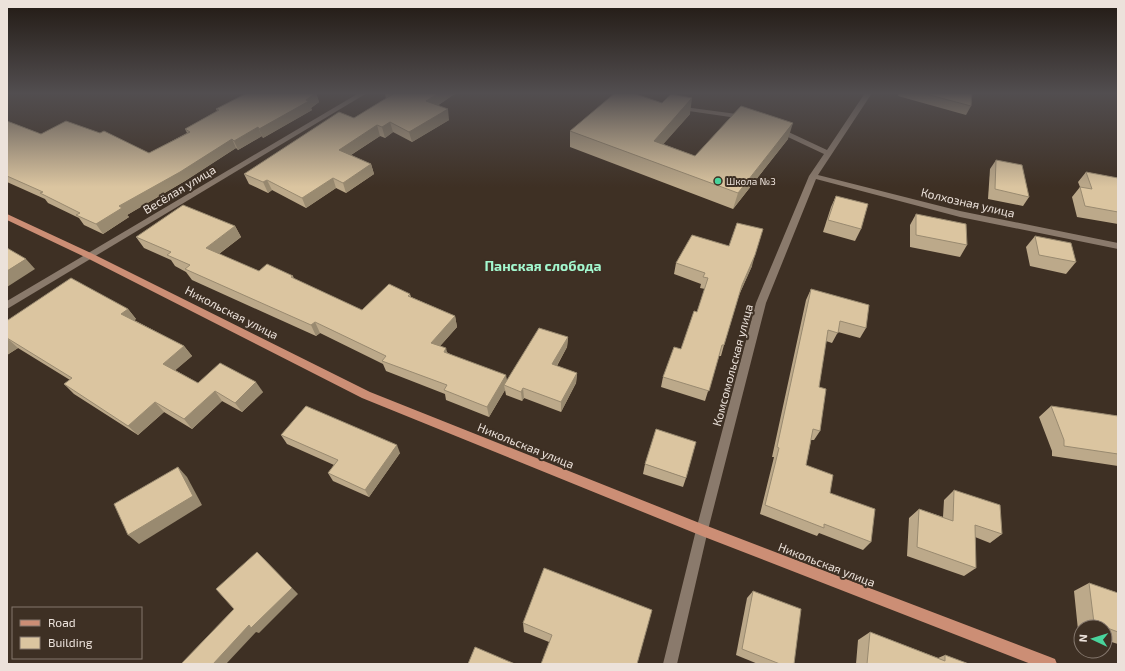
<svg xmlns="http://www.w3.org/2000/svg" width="1125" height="671" font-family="'Exo 2',sans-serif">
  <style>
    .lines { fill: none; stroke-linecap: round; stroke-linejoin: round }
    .minor { fill: #8a7a6c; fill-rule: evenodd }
    .major { fill: #cc8e75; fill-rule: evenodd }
    .wall { fill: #bca98a }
    .shaded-wall { fill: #998a70 }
    .building { fill: #dbc5a0; stroke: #998a70 }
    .poi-dot { fill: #49d49c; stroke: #3e3024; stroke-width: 1.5 }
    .labels { text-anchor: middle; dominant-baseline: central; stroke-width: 4; stroke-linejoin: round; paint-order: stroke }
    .far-poi-label { font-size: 10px; fill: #ece2db; stroke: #3e3024; text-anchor: start }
    .street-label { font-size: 12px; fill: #ece2db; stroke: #3e3024 }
    .quarter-label { font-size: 14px; font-weight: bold; fill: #a3f8cf; stroke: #3e3024 }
  </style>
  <rect width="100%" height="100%" fill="#3e3024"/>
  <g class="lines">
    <g class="minor">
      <polygon points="359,93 367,93 7,309 7,301"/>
      <polygon points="865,93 872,93 818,175 960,211 1118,243 1118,249 960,217 816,179 766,303 708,530 677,664 663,664 696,530 756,303 809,176 824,154 773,130 780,128 827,150"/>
      <polygon points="677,106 744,115 748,117 744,119 675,109 674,108"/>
    </g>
    <polygon class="major" points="7,214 93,254 370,392 702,524 1050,657 1055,659 1057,664 1031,664 702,536 362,398 87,258 7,220"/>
  </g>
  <g class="wall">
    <polygon points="316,93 319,102 311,108 312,110 263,138 262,136 238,150 236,148 185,181 127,215 129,217 103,234 84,225 79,218 48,203 45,199 7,182 7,121 41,134 149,153 187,133 185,129 217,111 216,109"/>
    <polygon points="385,93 456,93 437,106 449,120 412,142 393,132 385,138 380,136 351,155 371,164 374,174 346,193 336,188 306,208 272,190 268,193 249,184 244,174 354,118 386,99"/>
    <polygon points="899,93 972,93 971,106 966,115 898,96"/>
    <polygon points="690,114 663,144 695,156 788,139 733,209 570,147 570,131"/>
    <polygon points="996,160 1029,197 1023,206 988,199 990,169"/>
    <polygon points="1086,172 1118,178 1118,224 1077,217 1072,197 1080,187 1078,182"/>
    <polygon points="836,196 861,229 855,241 823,232 831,207"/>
    <polygon points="916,214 967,245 960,257 910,247 910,225"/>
    <polygon points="235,226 241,237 219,254 259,271 293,276 294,279 362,310 410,294 411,297 455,316 457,327 440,346 448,353 507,381 568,337 567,347 557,366 577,373 576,383 561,412 524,398 522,401 506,395 505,390 489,417 446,400 445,394 386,371 383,364 320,333 316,336 192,280 186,272 175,266 171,260 144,248 136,237"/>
    <polygon points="1035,236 1076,262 1066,274 1030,266 1026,247"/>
    <polygon points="676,263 752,266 739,295 724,345 721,356 719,356 705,401 661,387 663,377 681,349 697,312 705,289 700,288 701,284 674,274"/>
    <polygon points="811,289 866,328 860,338 838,332 832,343 826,341 819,387 820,431 814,440 811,440 806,465 830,493 871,542 863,550 819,533 817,536 760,514 774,457 772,457 806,300"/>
    <polygon points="128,309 136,319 134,320 184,346 192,356 175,370 198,383 263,392 242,412 222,401 192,429 164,412 138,435 74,394 64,384 70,380 18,348 7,355 7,319 8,320"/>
    <polygon points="1051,406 1118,416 1118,466 1052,456 1052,451 1039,417"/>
    <polygon points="281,435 400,453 369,497 333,481 328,473 334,465 287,444"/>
    <polygon points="645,464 686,478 683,487 643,474"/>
    <polygon points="954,490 1002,534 990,543 975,537 976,568 964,576 907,556 909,518 919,509 943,517 944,500"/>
    <polygon points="1089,583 1118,593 1118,644 1105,640 1105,627 1081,627 1081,631 1078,630 1074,591"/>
    <polygon points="753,591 794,664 758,664 736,655 747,598"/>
    <polygon points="523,623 637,664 549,642 524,632"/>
    <polygon points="870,632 938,658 945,655 969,664 856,664 858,640"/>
  </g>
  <g class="shaded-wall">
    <polygon points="316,93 319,102 311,108 312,110 263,138 259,129"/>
    <polygon points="439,93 456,93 428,112 426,101"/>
    <polygon points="692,98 690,114 652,157 654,141"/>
    <polygon points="448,109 449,120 412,142 409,132"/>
    <polygon points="390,122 393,132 385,138 382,127"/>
    <polygon points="793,123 788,139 733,209 738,193"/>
    <polygon points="377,125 380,136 343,160 339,150"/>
    <polygon points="258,127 262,136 238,150 234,141"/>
    <polygon points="232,139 236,148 185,181 127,215 129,217 103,234 96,224 119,206"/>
    <polygon points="371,164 374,174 346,193 343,183"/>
    <polygon points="333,178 336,188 306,208 302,198"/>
    <polygon points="267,180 272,190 268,193 263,182"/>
    <polygon points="235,226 241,237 212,259 206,248"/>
    <polygon points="755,255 752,266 738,297 742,285"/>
    <polygon points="26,259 35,269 7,287 7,271"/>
    <polygon points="128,309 136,319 129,324 121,314"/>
    <polygon points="455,316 457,327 434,353 431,343"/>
    <polygon points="315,322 320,333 316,336 311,325"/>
    <polygon points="568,337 567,347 552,374 552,364"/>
    <polygon points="7,338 18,348 7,355"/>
    <polygon points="184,346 192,356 171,374 163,364"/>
    <polygon points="446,348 449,359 444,352"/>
    <polygon points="577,373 576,383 561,412 561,402"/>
    <polygon points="506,375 508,385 504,385 505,390 489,417 487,407"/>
    <polygon points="256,382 263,392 242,412 235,403"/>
    <polygon points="523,388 524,398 522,401 521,392"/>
    <polygon points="215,391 222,401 192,429 184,419"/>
    <polygon points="155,402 164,412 138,435 128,426"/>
    <polygon points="397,445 400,453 369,497 365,490"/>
    <polygon points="178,467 187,477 202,505 139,544 128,535"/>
    <polygon points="257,552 298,594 259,633 256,632 226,664 213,664"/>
  </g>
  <g class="building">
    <polygon points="247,93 316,93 306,100 309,101 259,129 258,127 234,141 232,139 180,172 119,206 122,208 96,224 76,215 80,213 40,193 43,192 7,176 7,121 41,134 66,121 100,133 104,131 149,153 190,132 185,129 219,110 216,109"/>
    <polygon points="392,93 439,93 426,101 448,109 409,132 390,122 382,127 377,125 339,150 371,164 343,183 333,178 302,198 267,180 263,182 244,174 339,112 354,118 393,94"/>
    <polygon points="615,93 633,93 662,103 671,94 692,98 654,141 695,156 741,106 793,123 738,193 570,131"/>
    <polygon points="922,93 972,93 971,106"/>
    <polygon points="996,160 1022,165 1029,197 995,189"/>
    <polygon points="1086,172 1118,178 1118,212 1085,206 1080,187 1092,189"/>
    <polygon points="836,196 868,204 861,229 828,220"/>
    <polygon points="183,205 235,226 206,248 259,271 267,264 293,276 291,277 362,310 389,284 410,294 408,296 455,316 431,343 446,348 444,352 506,375 487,407 444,390 447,385 382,361 386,356 315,322 311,325 185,269 190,265 167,255 171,252 136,237"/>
    <polygon points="916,214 966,224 967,245 916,235"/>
    <polygon points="737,223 763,229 755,255 742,285 724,345 722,345 709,391 663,377 674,347 681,349 694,311 697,312 708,278 703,277 705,273 676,263 692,235 729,246"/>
    <polygon points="1035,236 1071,243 1076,262 1039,255"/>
    <polygon points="7,248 26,259 7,271"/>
    <polygon points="71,278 128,309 121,314 184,346 163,364 198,383 220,363 256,382 235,403 215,391 184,419 155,402 128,426 64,384 72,378 7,338 7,319 8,320"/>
    <polygon points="811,289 869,305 866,328 840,321 838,333 828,330 819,387 826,389 820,431 813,429 806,465 833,475 830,493 875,509 871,542 824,524 824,528 765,505 779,448 777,447"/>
    <polygon points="539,328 568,337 552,364 577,373 561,402 523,388 521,392 504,385"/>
    <polygon points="306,406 397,445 365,490 328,473 338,460 281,435"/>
    <polygon points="1051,406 1118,416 1118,454 1064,446 1064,440"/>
    <polygon points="656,429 696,442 686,478 645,464"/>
    <polygon points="178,467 193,496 128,535 114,504"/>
    <polygon points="954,490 1000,505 1002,534 975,525 976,568 917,547 919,509 953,521"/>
    <polygon points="257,552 292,588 251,628 249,625 213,664 181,664 234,609 216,589"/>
    <polygon points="544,568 652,610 637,664 541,664 552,635 523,623"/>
    <polygon points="1089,583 1118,593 1118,632 1094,623"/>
    <polygon points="753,591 801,609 794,664 780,664 742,649"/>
    <polygon points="870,632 945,661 945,655 969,664 867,664"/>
    <polygon points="475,647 515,664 468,664"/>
  </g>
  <linearGradient id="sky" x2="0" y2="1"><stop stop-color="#221a14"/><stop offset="0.5" stop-color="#524e50"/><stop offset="1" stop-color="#524e50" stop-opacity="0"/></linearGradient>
  <rect width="1125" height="187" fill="url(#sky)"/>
  <circle class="poi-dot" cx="718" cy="181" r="4"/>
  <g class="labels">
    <g class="far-poi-label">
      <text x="726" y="181">Школа №3</text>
    </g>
    <g class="street-label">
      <text transform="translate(179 189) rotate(-31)">Весёлая улица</text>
      <text transform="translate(968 202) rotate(13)">Колхозная улица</text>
      <text transform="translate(232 312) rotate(27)">Никольская улица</text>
      <text transform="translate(732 365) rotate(-75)">Комсомольская улица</text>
      <text transform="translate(526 445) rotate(22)">Никольская улица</text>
      <text transform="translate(827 564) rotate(21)">Никольская улица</text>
    </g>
    <g class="quarter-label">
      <text x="543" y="265">Панская слобода</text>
    </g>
  </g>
  <rect width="1125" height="671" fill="none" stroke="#ece2db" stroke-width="16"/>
  <rect x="12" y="607" width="130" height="52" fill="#3e3024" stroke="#84776d"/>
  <rect x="20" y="620" width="20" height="6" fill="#cc8e75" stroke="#84776d"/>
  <text x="48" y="627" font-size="12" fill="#ece2db">Road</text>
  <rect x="20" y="637" width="20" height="12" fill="#dbc5a0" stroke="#84776d"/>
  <text x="48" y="647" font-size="12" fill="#ece2db">Building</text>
  <g transform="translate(1093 639) rotate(274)"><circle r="19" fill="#3e3024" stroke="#84776d"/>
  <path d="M0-3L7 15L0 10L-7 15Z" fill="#49d49c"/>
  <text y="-6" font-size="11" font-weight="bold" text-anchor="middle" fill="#ece2db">N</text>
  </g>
</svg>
